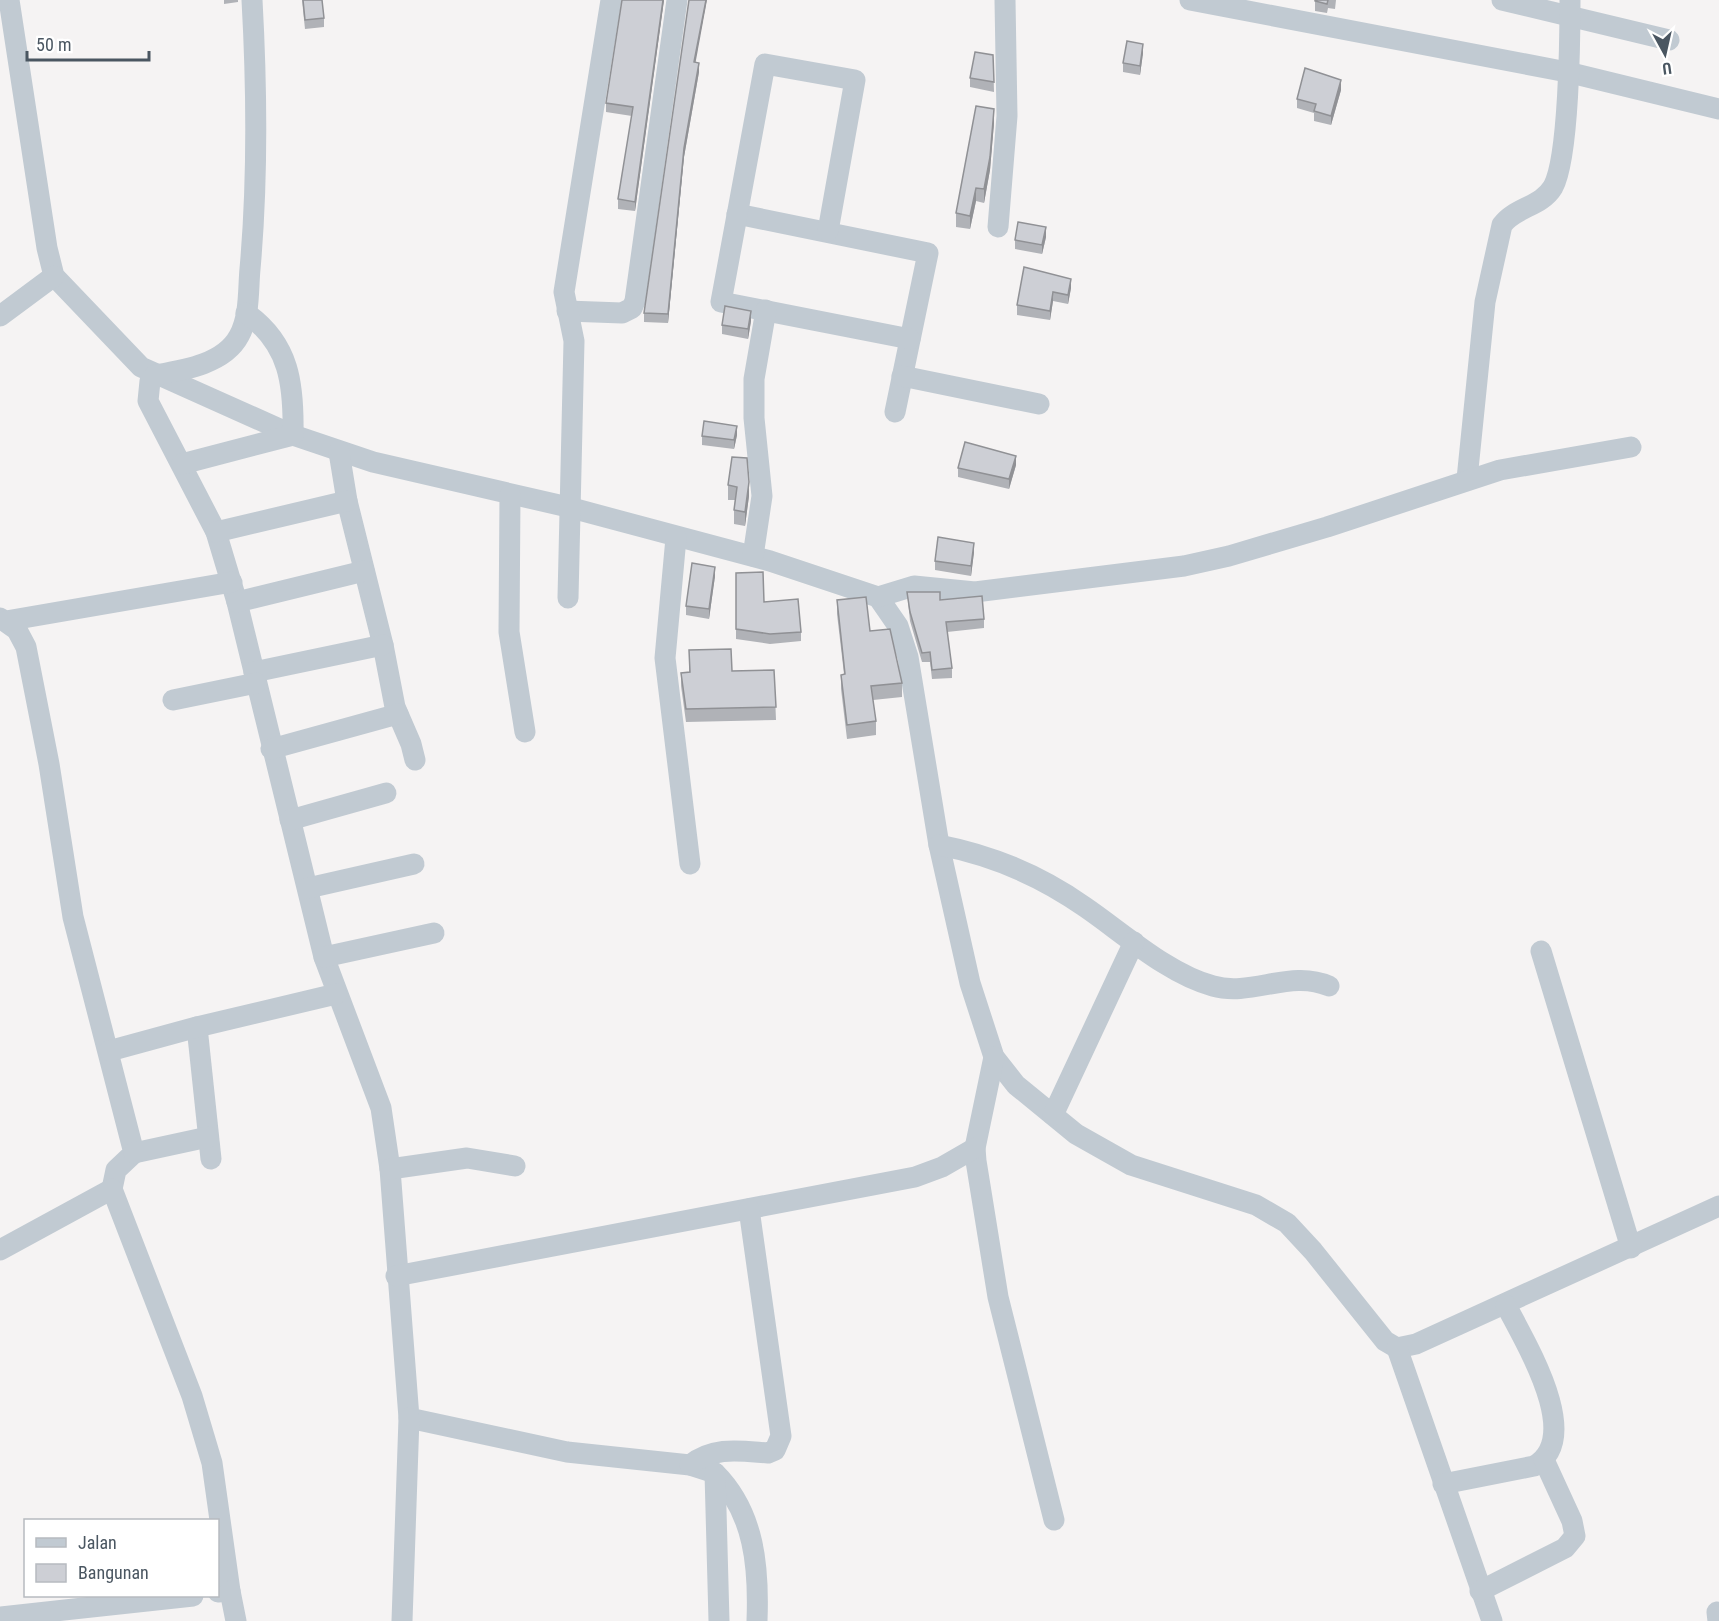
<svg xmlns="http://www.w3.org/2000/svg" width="1719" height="1621" font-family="'Roboto Condensed',sans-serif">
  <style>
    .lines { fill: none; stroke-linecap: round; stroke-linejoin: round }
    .minor { stroke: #c1cad2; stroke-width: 21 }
    .wall { fill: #b0b2b7 }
    .shaded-wall { fill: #909195 }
    .building { fill: #cdcfd5; stroke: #909195; stroke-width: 1.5 }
  </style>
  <rect width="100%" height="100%" fill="#f5f3f3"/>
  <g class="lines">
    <g class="minor">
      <polyline points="9,0 47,248 54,276 141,367 293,435 373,462 568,507 770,561 878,597 898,626 908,657 939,845 970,983 994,1057 1016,1085 1076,1134 1131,1165 1256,1205 1287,1223 1313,1251 1385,1341 1397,1348 1416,1344 1719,1206"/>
      <path d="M252,0c5,90 6,179 -2,269 -2,21 0,47 -11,67 -15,28 -55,34 -84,39l-5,6 -2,20 68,131 21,70 87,355 57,151 9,61 19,249 158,34 123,13 25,8c40,40 44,95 42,148"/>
      <polyline points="1190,0 1567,72 1719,109"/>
      <polyline points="1502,0 1669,40"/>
      <polyline points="737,214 928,253 895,412"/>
      <polyline points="998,227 1007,116 1005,0"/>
      <polyline points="828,231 855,80 765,64 721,302 910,339"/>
      <polyline points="567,311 622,313 632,308 635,301 677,0"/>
      <polyline points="0,316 54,276"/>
      <polyline points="902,376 1039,404"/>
      <polyline points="339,452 347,501 383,645 395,707 411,744 415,760"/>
      <path d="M182,464l111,-29c1,-50 -3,-91 -47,-122"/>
      <path d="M1467,479l18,-177 17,-77c13,-18 39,-18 51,-38 16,-29 17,-149 17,-187"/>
      <polyline points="510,495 509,632 525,732"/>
      <polyline points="216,532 347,501"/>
      <polyline points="676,538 665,658 690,864"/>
      <polyline points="753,556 762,496 754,418 754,379 766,310"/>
      <polyline points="878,597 914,586 975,592 1184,566 1229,556 1327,527 1500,470 1631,447"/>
      <polyline points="568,598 574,341 564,292 611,0"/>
      <polyline points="237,602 364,571"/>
      <polyline points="0,618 17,630 26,647 49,764 73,917 134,1153 116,1170 112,1189"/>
      <polyline points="6,621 232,582"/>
      <polyline points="254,672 383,645"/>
      <polyline points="173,700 256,683"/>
      <polyline points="271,749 398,714"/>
      <polyline points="290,820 386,793"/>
      <path d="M939,845c52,10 102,31 146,62 38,26 83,67 128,79 39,11 78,-17 116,0"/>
      <polyline points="308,888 414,864"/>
      <polyline points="1541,951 1631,1248"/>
      <polyline points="324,957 434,933"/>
      <polyline points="197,1027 211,1159"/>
      <polyline points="109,1051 197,1027 336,994"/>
      <polyline points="994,1057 975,1148 976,1161 998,1297 1054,1520"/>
      <polyline points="1053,1115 1134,942"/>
      <polyline points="134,1153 208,1137"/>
      <polyline points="390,1169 467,1158 515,1166"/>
      <polyline points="0,1250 112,1189 192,1396 212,1463 230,1591 218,1592"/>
      <polyline points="396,1276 915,1177 942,1167 975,1148"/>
      <polyline points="1397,1348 1492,1621"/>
      <path d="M690,1465c24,-19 50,-14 78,-12l7,-3 6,-14 -32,-227"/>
      <polyline points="715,1473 719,1621"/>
      <path d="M1443,1484l91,-18c51,-28 -10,-125 -28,-161"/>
      <polyline points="230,1591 236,1621"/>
      <polyline points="1480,1591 1565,1548 1575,1536 1572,1521 1544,1460"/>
      <polyline points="1717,1612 1718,1621"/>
      <polyline points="0,1617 193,1596"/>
      <polyline points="402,1621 409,1418"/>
    </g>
  </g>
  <g class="wall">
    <polygon points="224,0 238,0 238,2 224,4"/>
    <polygon points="302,0 322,0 324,18 324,27 305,29"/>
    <polygon points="622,0 664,0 635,211 618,209 618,199 632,116 606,112 606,103"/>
    <polygon points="1315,0 1336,0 1335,9 1328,8 1327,13 1315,11"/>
    <polygon points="1143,53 1140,75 1123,72 1123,63"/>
    <polygon points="993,55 994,92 970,87 970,78"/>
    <polygon points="696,62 699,72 684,157 668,323 644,322 644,313"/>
    <polygon points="1341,90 1331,125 1314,121 1314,113 1297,108 1297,99"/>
    <polygon points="994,123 990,170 984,203 976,201 970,229 956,227 956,213"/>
    <polygon points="1046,237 1042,254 1015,249 1015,240"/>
    <polygon points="1024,267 1071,288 1068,304 1053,301 1050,320 1017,315 1017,305"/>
    <polygon points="751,321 748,339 722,334 722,325"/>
    <polygon points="737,435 734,449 702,445 702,436"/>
    <polygon points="732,457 749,496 745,526 734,524 734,510 735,500 728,500 728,485"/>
    <polygon points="1016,465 1009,489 958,477 958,468"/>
    <polygon points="974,552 971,576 935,570 935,561"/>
    <polygon points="736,573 764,602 801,632 801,641 770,644 736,639"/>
    <polygon points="715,576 709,619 686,615 686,606"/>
    <polygon points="907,592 984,619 984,628 947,632 952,668 952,678 932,679 930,662 922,662 910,621"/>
    <polygon points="837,600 870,631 902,683 902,697 873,700 876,721 876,735 847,739 841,689 841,675 844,674 837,614"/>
    <polygon points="689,650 732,671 774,670 776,720 686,722 681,686 681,673 689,673"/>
  </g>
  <g class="shaded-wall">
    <polygon points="663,0 664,0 635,211 635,202"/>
    <polygon points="706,0 707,0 694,71 694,62"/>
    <polygon points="1143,44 1143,53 1140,75 1140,66"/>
    <polygon points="699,63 699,72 684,157 668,323 668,314 684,148"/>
    <polygon points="1341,80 1341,90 1331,125 1331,116"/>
    <polygon points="994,109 994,123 990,170 984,203 984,189"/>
    <polygon points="976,188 976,201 970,229 970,216"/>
    <polygon points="1046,227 1046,237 1042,254 1042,245"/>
    <polygon points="1071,279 1071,288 1068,304 1068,295"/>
    <polygon points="1053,292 1053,301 1050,320 1050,311"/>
    <polygon points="751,311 751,321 748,339 748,329"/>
    <polygon points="737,426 737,435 734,449 734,440"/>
    <polygon points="1016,456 1016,465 1009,489 1009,479"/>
    <polygon points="749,482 749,496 745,526 745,512"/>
    <polygon points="974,543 974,552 971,576 971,566"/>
    <polygon points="715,567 715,576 709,619 709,609"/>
  </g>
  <g class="building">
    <polygon points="303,0 322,0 324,18 305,20"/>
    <polygon points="622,0 663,0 635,202 618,199 633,107 606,103"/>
    <polygon points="689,0 706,0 694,62 699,63 684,148 668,314 644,313"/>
    <polygon points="1315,0 1328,0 1327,4 1315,1"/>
    <polygon points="1127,41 1143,44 1140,66 1123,63"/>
    <polygon points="975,52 993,55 994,82 970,78"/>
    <polygon points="1305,68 1341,80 1331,116 1314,111 1316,104 1297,99"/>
    <polygon points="976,106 994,109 990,157 984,189 976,188 970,216 956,213"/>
    <polygon points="1018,222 1046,227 1042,245 1015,240"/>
    <polygon points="1024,267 1071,279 1068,295 1053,292 1050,311 1017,305"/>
    <polygon points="725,306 751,311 748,329 722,325"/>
    <polygon points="704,421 737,426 734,440 702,436"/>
    <polygon points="965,442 1016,456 1009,479 958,468"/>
    <polygon points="732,457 747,458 749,482 745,512 734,510 737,487 728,485"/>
    <polygon points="938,537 974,543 971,566 935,561"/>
    <polygon points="692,563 715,567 709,609 686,606"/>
    <polygon points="763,572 764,602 798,599 801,632 770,634 736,629 736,573"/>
    <polygon points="907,592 940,592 940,600 982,596 984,619 946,622 952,668 932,670 930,652 922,653 910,612"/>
    <polygon points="866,597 870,631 890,629 902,683 871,686 876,721 847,725 841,675 845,674 837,600"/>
    <polygon points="731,649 732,671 774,670 776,707 686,709 681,673 690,672 689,650"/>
  </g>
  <rect x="24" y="1519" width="195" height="78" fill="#ffffff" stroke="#b7bbc0" stroke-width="1.5"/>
  <rect x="36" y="1538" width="30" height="9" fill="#c1cad2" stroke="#b7bbc0" stroke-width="1.5"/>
  <text x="78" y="1549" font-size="18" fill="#4a5661">Jalan</text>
  <rect x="36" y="1564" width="30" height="18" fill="#cdcfd5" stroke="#b7bbc0" stroke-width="1.5"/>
  <text x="78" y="1579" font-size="18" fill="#4a5661">Bangunan</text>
  <g transform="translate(1665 54) rotate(172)" stroke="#ffffff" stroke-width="4.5" paint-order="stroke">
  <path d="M0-4.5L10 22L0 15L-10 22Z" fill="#4a5661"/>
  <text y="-9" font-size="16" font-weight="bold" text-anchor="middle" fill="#4a5661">U</text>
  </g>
  <path d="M27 51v9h122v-9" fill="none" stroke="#4a5661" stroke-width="3"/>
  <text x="36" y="51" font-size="18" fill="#4a5661" stroke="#ffffff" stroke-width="4.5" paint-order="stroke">50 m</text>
</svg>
